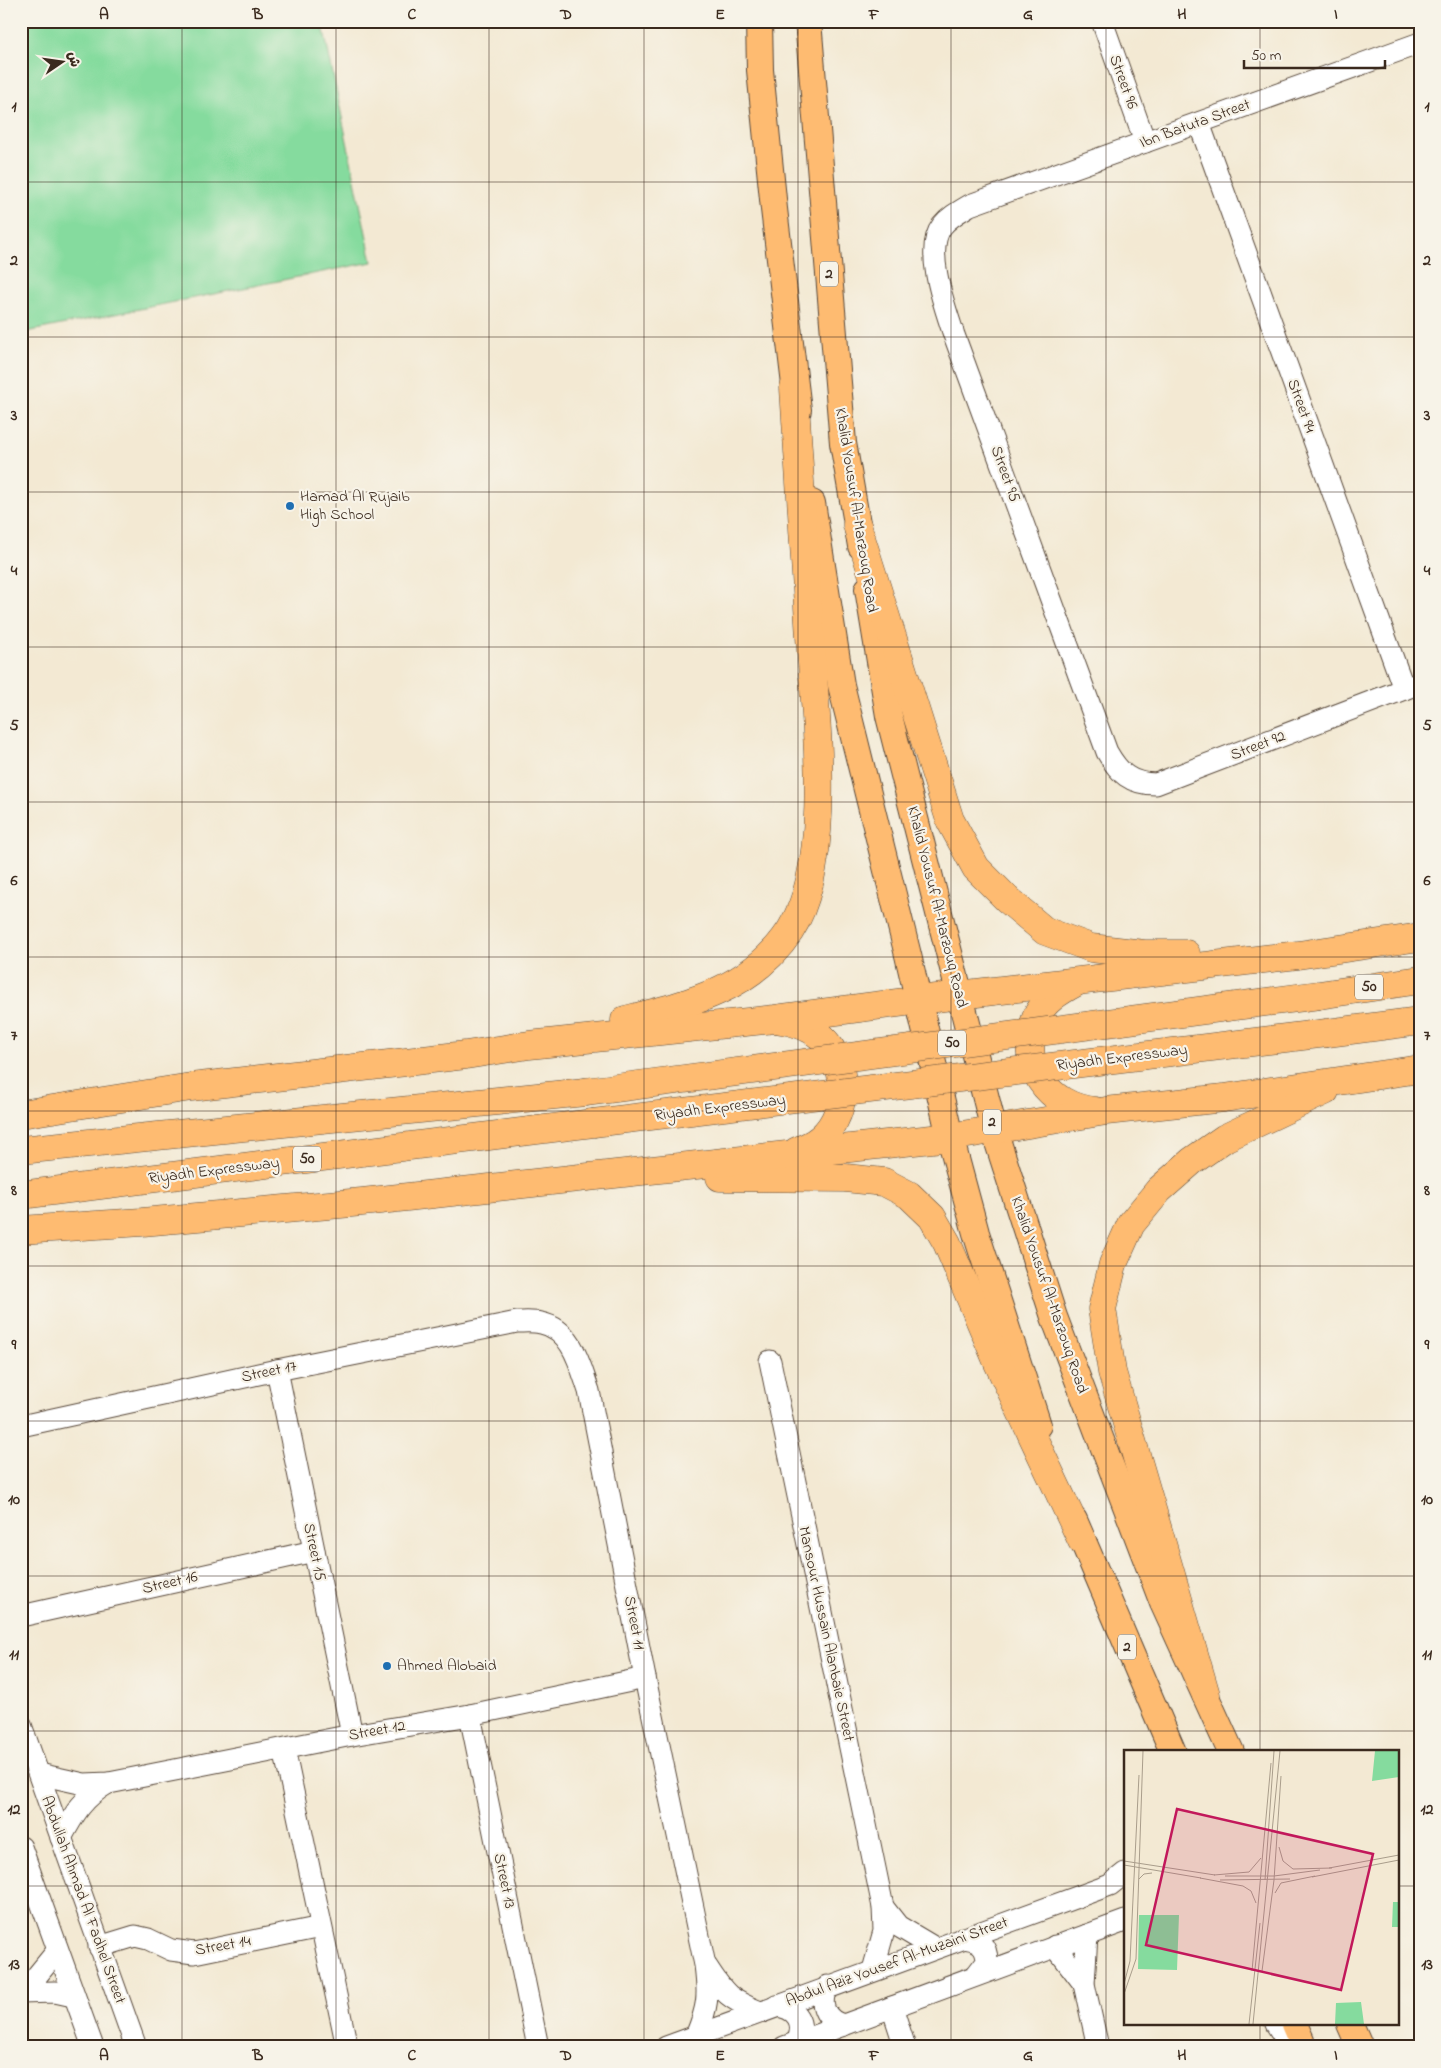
<svg xmlns="http://www.w3.org/2000/svg" width="1441" height="2068" font-family="'Indie Flower','Playpen Sans Arabic',sans-serif">
  <style>
    .green { fill: #85db9e; stroke: #60825e }
    .lines { fill: none; stroke-linecap: round; stroke-linejoin: round }
    .minor-casing { stroke: #574739; stroke-width: 23 }
    .major-casing { stroke: #574739; stroke-width: 28 }
    .highway-casing { stroke: #574739; stroke-width: 29 }
    .minor { stroke: #fff; stroke-width: 21 }
    .major { stroke: #febb71; stroke-width: 26 }
    .highway { stroke: #febb71; stroke-width: 28 }
    .highway-bridge-casing { stroke: #574739; stroke-width: 29; stroke-linecap: butt }
    .highway-bridge { stroke: #febb71; stroke-width: 28 }
    .grid { fill: none; stroke: #3b2a1e; stroke-width: 1; stroke-opacity: 0.55 }
    .poi-dot { fill: #1f6fb2; stroke: #f7f3e8; stroke-width: 2 }
    .labels { text-anchor: middle; dominant-baseline: central; stroke-width: 4.5; stroke-linejoin: round; paint-order: stroke }
    .shield { fill: #f7f3e8; stroke: #73665b; stroke-width: 1 }
    .shield-label { font-size: 15px; font-weight: bold; fill: #3b2a1e }
    .street-label { font-size: 16px; fill: #3b2a1e; stroke: #f7f3e8 }
    .poi-label { font-size: 16px; fill: #3b2a1e; stroke: #f7f3e8; text-anchor: start }
    .inset-road { fill: none; stroke: #a99d8b; stroke-width: 1 }
    .view { fill: #c2185b; fill-opacity: 0.15; stroke: #c2185b; stroke-width: 2.5 }
    .inset-edge { fill: none; stroke: #3b2a1e; stroke-width: 2.5 }
    .neatline { fill: none; stroke: #3b2a1e; stroke-width: 2 }
    .grid-label { font-size: 16px; text-anchor: middle; font-weight: bold; fill: #3b2a1e }
  </style>
  <rect width="100%" height="100%" fill="#f7f3e8"/>
  <filter id="ink" filterUnits="userSpaceOnUse"><feTurbulence type="fractalNoise" baseFrequency=".02" numOctaves="2"/><feDisplacementMap in="SourceGraphic" scale="10" xChannelSelector="R" yChannelSelector="G"/><feConvolveMatrix kernelMatrix="1 2 1 2 8 2 1 2 1" color-interpolation-filters="sRGB"/></filter>
  <filter id="wash" filterUnits="userSpaceOnUse"><feTurbulence type="fractalNoise" baseFrequency=".0096" numOctaves="4" result="noise"/><feDisplacementMap in="SourceGraphic" scale="20" xChannelSelector="R" yChannelSelector="G"/><feGaussianBlur stdDeviation="1.12" result="paint"/><feColorMatrix in="noise" values="0 0 0 0 0 0 0 0 0 0 0 0 0 0 0 0 0 1.4 0 .05"/><feComposite in="paint" operator="in"/></filter>
  <g filter="url(#wash)">
    <rect width="100%" height="100%" fill="#f3e9d3"/>
    <polygon class="green" points="21,21 322,21 372,262 21,333"/>
  </g>
  <g filter="url(#ink)">
    <g class="lines">
      <defs>
        <g id="minor">
          <polyline points="1102,21 1145,142"/>
          <path d="M1420,43l-450,162c-10,6 -21,12 -28,21 -19,24 4,84 12,109l153,417c12,21 23,32 49,32l264,-101"/>
          <polyline points="1199,123 1404,689"/>
          <polyline points="770,1361 883,1907 884,1931 873,1970"/>
          <polyline points="277,1370 352,1735"/>
          <path d="M21,1426l256,-56 240,-48c7,0 16,-1 24,1 31,6 39,42 48,68l56,287 60,287c4,31 3,42 -9,71"/>
          <polyline points="21,1616 314,1551"/>
          <polyline points="470,1715 538,2047"/>
          <polyline points="21,1725 136,2047"/>
          <polyline points="284,1749 347,2047"/>
          <polyline points="39,1774 84,1784 109,1783 352,1735 470,1715 645,1678"/>
          <path d="M61,1838c14,-26 22,-40 47,-55"/>
          <polyline points="21,1847 93,2047"/>
          <polyline points="883,1907 898,1926 935,1948"/>
          <polyline points="1087,1935 1084,1984 1098,2047"/>
          <path d="M962,1938c16,1 25,7 25,23l-10,13"/>
          <polyline points="1055,1946 1084,1984"/>
          <polyline points="99,1947 135,1936 148,1939 171,1950 194,1953 321,1927"/>
          <path d="M707,1967c18,28 22,32 53,45"/>
          <path d="M828,1986c-10,17 -4,34 16,39"/>
          <polyline points="21,1990 31,1983 57,1951"/>
          <polyline points="21,1993 55,1992 73,1996"/>
          <path d="M776,2006c21,2 30,17 21,36"/>
          <polyline points="892,2007 905,2047"/>
          <polyline points="1276,2024 1291,2047"/>
          <polyline points="666,2047 1110,1885 1125,1873"/>
          <polyline points="784,2047 1125,1921"/>
        </g>
        <g id="major">
          <polyline points="759,21 760,70 774,209 798,410"/>
          <polyline points="808,21 843,443 861,546"/>
          <polyline points="812,503 841,685 908,955 950,1137 976,1233 1038,1425"/>
          <polyline points="868,589 889,716 994,1130 1054,1317 1163,1603 1231,1752"/>
          <polyline points="1074,1520 1173,1752"/>
          <polyline points="1294,2024 1304,2047"/>
          <polyline points="1350,2024 1360,2047"/>
        </g>
        <g id="highway">
          <polyline points="857,525 950,820 976,868 1008,900 1045,931 1091,948 1144,954 1186,954"/>
          <path d="M1075,983c-15,8 -32,18 -39,35 -19,46 12,89 59,93"/>
          <polyline points="1319,995 1420,980"/>
          <path d="M625,1020c63,-16 126,-30 165,-89 46,-71 24,-225 19,-309 -5,-78 -10,-156 -15,-234"/>
          <path d="M781,1020c14,2 27,6 39,16 31,27 30,84 -6,107 -5,3 -12,6 -17,8"/>
          <polyline points="1327,1033 1420,1021"/>
          <polyline points="21,1114 191,1087 466,1055 529,1045 775,1019 959,995 1298,955 1420,937"/>
          <polyline points="21,1150 585,1092"/>
          <polyline points="720,1177 845,1178 884,1182 909,1195 932,1217 947,1243 998,1363 1082,1541"/>
          <polyline points="21,1195 593,1123"/>
          <polyline points="21,1230 142,1222 362,1202 950,1137 1106,1111 1224,1098 1420,1069"/>
          <polyline points="1206,1695 1112,1372 1102,1309 1113,1264 1131,1224 1159,1190 1192,1161 1225,1138 1325,1091"/>
        </g>
      </defs>
      <use href="#minor" class="minor-casing"/>
      <use href="#major" class="major-casing"/>
      <use href="#highway" class="highway-casing"/>
      <use href="#minor" class="minor"/>
      <use href="#major" class="major"/>
      <use href="#highway" class="highway"/>
      <defs>
        <g id="highway-bridge">
          <polyline points="585,1092 1319,995"/>
          <polyline points="593,1123 1327,1033"/>
        </g>
      </defs>
      <use href="#highway-bridge" class="highway-bridge-casing"/>
      <use href="#highway-bridge" class="highway-bridge"/>
    </g>
  </g>
  <path class="grid" d="M182,21v2026M336,21v2026M489,21v2026M644,21v2026M798,21v2026M951,21v2026M1106,21v2026M1260,21v1731M21,182h1399M21,337h1399M21,492h1399M21,647h1399M21,802h1399M21,957h1399M21,1111h1399M21,1266h1399M21,1421h1399M21,1576h1399M21,1731h1399M21,1886h1104M1397,1886h23M1260,2024v23"/>
  <g class="poi-dot">
    <circle cx="290" cy="506" r="5"/>
    <circle cx="387" cy="1666" r="5"/>
  </g>
  <g class="labels">
    <g class="shield">
      <rect x="820" y="261.5" width="18" height="25" rx="4"/>
      <rect x="1355" y="974.5" width="28" height="25" rx="4"/>
      <rect x="938" y="1030.5" width="28" height="25" rx="4"/>
      <rect x="983" y="1109.5" width="18" height="25" rx="4"/>
      <rect x="293" y="1146.5" width="28" height="25" rx="4"/>
      <rect x="1118" y="1634.5" width="18" height="25" rx="4"/>
    </g>
    <g class="shield-label">
      <text x="829" y="274">2</text>
      <text x="1369" y="987">50</text>
      <text x="952" y="1043">50</text>
      <text x="992" y="1122">2</text>
      <text x="307" y="1159">50</text>
      <text x="1127" y="1647">2</text>
    </g>
    <g class="street-label">
      <text transform="translate(1123 82) rotate(70)">Street 96</text>
      <text transform="translate(1195 124) rotate(-20)">Ibn Batuta Street</text>
      <text transform="translate(1301 406) rotate(70)">Street 94</text>
      <text transform="translate(1005 474) rotate(70)">Street 95</text>
      <text transform="translate(856 510) rotate(81)">Khalid Yousuf Al-Marzouq Road</text>
      <text transform="translate(1258 746) rotate(-21)">Street 92</text>
      <text transform="translate(937 907) rotate(76)">Khalid Yousuf Al-Marzouq Road</text>
      <text transform="translate(1122 1058) rotate(-7)">Riyadh Expressway</text>
      <text transform="translate(720 1108) rotate(-7)">Riyadh Expressway</text>
      <text transform="translate(214 1171) rotate(-7)">Riyadh Expressway</text>
      <text transform="translate(1049 1295) rotate(71)">Khalid Yousuf Al-Marzouq Road</text>
      <text transform="translate(269 1372) rotate(-12)">Street 17</text>
      <text transform="translate(314 1552) rotate(78)">Street 15</text>
      <text transform="translate(170 1583) rotate(-13)">Street 16</text>
      <text transform="translate(634 1623) rotate(79)">Street 11</text>
      <text transform="translate(826 1634) rotate(78)">Mansour Hussain Alanbaie Street</text>
      <text transform="translate(377 1731) rotate(-10)">Street 12</text>
      <text transform="translate(504 1881) rotate(78)">Street 13</text>
      <text transform="translate(83 1900) rotate(70)">Abdullah Ahmad Al Fadhel Street</text>
      <text transform="translate(223 1946) rotate(-10)">Street 14</text>
      <text transform="translate(897 1962) rotate(-20)">Abdul Aziz Yousef Al-Muzaini Street</text>
    </g>
    <g class="poi-label">
      <text x="300" y="497">Hamad Al Rujaib<tspan x="300" dy="18">High School</tspan></text>
      <text x="397" y="1666">Ahmed Alobaid</text>
    </g>
  </g>
  <g transform="translate(1124 1750)">
    <rect width="275" height="275" fill="#f3e9d3"/>
    <path d="M251,1h24v26l-27,4zM269,152h6v25h-7zM15,165h40l-2,55 -39,-1zM237,252l3,22h-29l1,-21z" fill="#85db9e"/>
    <path class="inset-road" d="M155,97l4,14 10,8 39,-1M0,111l91,14M0,115l77,13M205,118l70,-13M90,125l35,-3 12,-14M101,126h49l46,-6M188,127l87,-17M76,128l43,8 8,5 5,12M15,129l5,-5 8,-1M96,130l70,-1M141,130l9,-129M151,143l6,-10 34,-7M128,221l19,-208M138,221l12,-91 7,-104M0,234l6,-23 9,-186M0,244l12,-35 7,-208M125,274l11,-101M129,274l27,-273"/>
    <path class="view" d="M53,59l196,45 -32,136 -195,-45z"/>
    <rect width="275" height="275" class="inset-edge"/>
  </g>
  <rect width="1441" height="2068" fill="none" stroke="#f7f3e8" stroke-width="55"/>
  <g transform="translate(62 62) rotate(77)" stroke="#f7f3e8" stroke-width="4" paint-order="stroke">
  <path d="M0-4L9 19L0 12L-9 19Z" fill="#3b2a1e"/>
  <text y="-8" font-size="14" font-weight="bold" text-anchor="middle" fill="#3b2a1e">ش</text>
  </g>
  <path d="M1244 60v8h141v-8" fill="none" stroke="#3b2a1e" stroke-width="2.5"/>
  <text x="1251" y="60" font-size="15" fill="#3b2a1e" stroke="#f7f3e8" stroke-width="4" paint-order="stroke">50 m</text>
  <rect x="28" y="28" width="1386" height="2012" class="neatline"/>
  <g class="grid-label">
    <text x="104" y="19">A</text>
    <text x="258" y="19">B</text>
    <text x="412" y="19">C</text>
    <text x="566" y="19">D</text>
    <text x="720" y="19">E</text>
    <text x="874" y="19">F</text>
    <text x="1028" y="19">G</text>
    <text x="1182" y="19">H</text>
    <text x="1336" y="19">I</text>
    <text x="14" y="111">1</text>
    <text x="1427" y="111">1</text>
    <text x="14" y="265">2</text>
    <text x="1427" y="265">2</text>
    <text x="14" y="420">3</text>
    <text x="1427" y="420">3</text>
    <text x="14" y="575">4</text>
    <text x="1427" y="575">4</text>
    <text x="14" y="730">5</text>
    <text x="1427" y="730">5</text>
    <text x="14" y="885">6</text>
    <text x="1427" y="885">6</text>
    <text x="14" y="1040">7</text>
    <text x="1427" y="1040">7</text>
    <text x="14" y="1195">8</text>
    <text x="1427" y="1195">8</text>
    <text x="14" y="1349">9</text>
    <text x="1427" y="1349">9</text>
    <text x="14" y="1504">10</text>
    <text x="1427" y="1504">10</text>
    <text x="14" y="1659">11</text>
    <text x="1427" y="1659">11</text>
    <text x="14" y="1814">12</text>
    <text x="1427" y="1814">12</text>
    <text x="14" y="1969">13</text>
    <text x="1427" y="1969">13</text>
    <text x="104" y="2060">A</text>
    <text x="258" y="2060">B</text>
    <text x="412" y="2060">C</text>
    <text x="566" y="2060">D</text>
    <text x="720" y="2060">E</text>
    <text x="874" y="2060">F</text>
    <text x="1028" y="2060">G</text>
    <text x="1182" y="2060">H</text>
    <text x="1336" y="2060">I</text>
  </g>
</svg>
